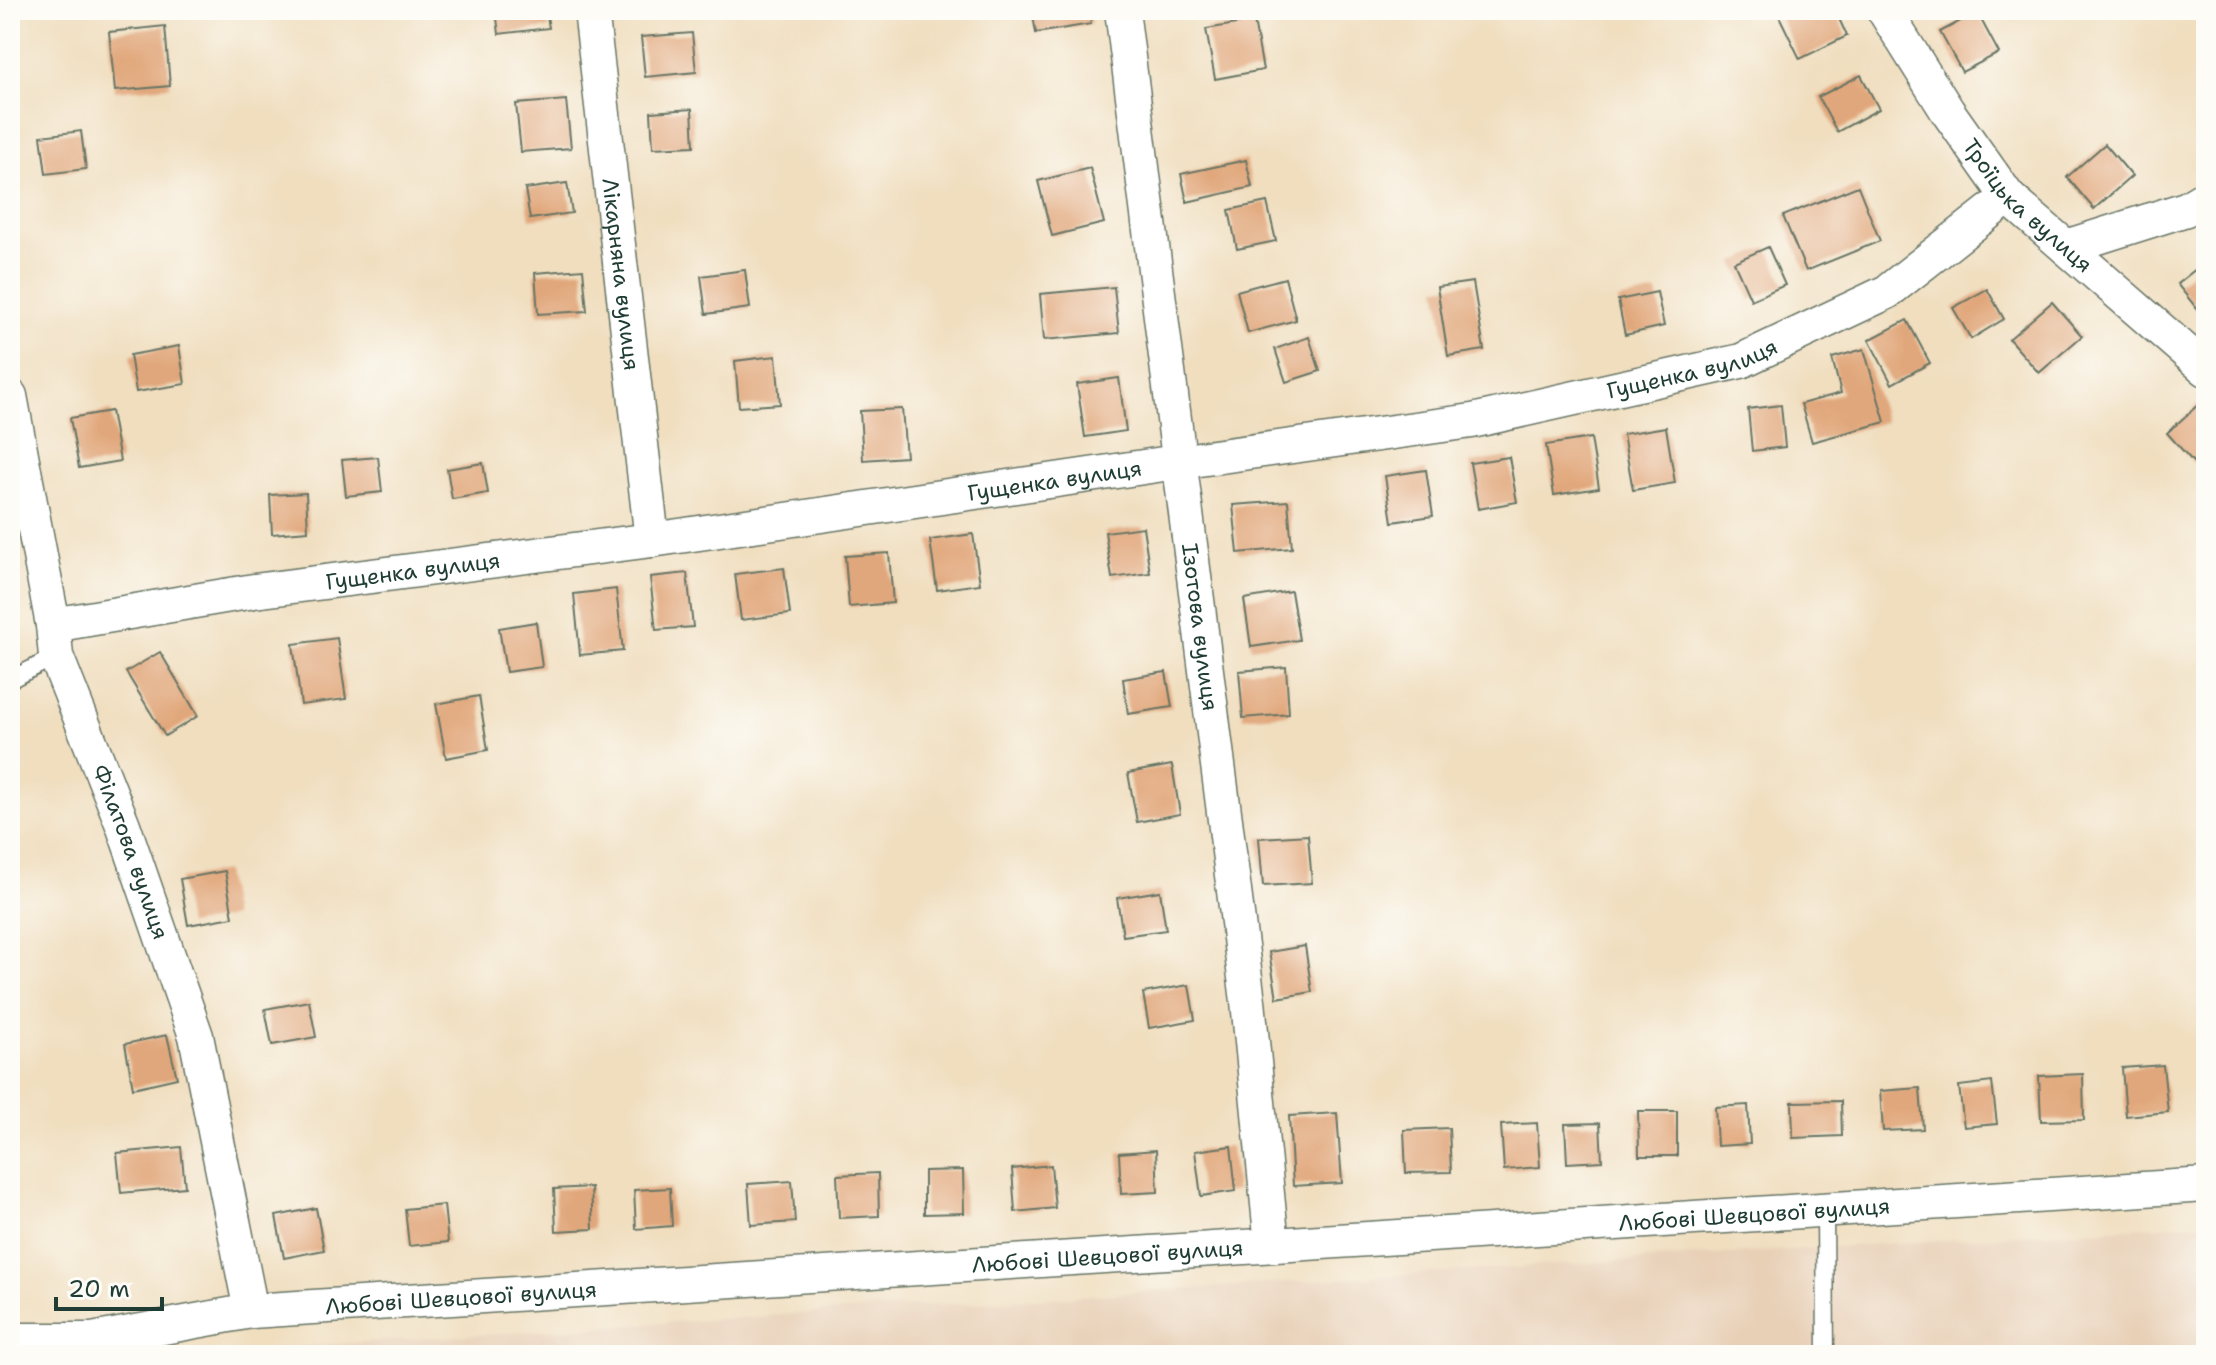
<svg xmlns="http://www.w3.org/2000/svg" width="2216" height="1365" font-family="'Shantell Sans',sans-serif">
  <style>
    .built { fill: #e8d0b7 }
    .building { fill: #e1a77c }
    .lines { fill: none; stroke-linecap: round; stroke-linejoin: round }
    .lane-casing { stroke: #687565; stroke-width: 19 }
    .street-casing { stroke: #687565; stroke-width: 37 }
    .lane { stroke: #fff; stroke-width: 16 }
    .street { stroke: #fff; stroke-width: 34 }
    .labels { text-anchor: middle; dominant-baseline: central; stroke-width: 8; stroke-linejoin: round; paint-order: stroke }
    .street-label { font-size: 22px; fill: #1f3d34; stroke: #fdfcf7 }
  </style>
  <rect width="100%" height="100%" fill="#fdfcf7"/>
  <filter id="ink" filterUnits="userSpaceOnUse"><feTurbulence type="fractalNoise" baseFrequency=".0125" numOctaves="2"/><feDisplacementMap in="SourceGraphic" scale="16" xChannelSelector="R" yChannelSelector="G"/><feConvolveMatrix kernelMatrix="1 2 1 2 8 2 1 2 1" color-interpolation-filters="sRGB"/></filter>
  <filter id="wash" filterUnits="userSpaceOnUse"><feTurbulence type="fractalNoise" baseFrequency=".006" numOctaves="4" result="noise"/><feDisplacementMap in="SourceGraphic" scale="32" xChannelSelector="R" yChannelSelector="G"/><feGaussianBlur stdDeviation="1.8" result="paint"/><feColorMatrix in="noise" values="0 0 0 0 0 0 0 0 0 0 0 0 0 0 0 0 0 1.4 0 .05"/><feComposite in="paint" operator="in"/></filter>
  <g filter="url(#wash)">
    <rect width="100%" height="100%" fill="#f0debf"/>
    <polygon class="built" points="2206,1223 2206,1355 275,1355 274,1348"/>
    <g id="blocks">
      <g class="building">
        <polygon points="496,10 546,10 549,28 499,34"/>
        <polygon points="643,10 688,10 689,14 643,18"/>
        <polygon points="1032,10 1089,10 1091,24 1036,33"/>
        <polygon points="1785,10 1835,10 1847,36 1800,59 1778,14"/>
        <polygon points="1977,12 1999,53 1962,72 1940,32"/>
        <polygon points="1254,21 1263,70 1215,79 1206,29"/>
        <polygon points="165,26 170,86 115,91 109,32"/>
        <polygon points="692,33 696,72 645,77 641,37"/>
        <polygon points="1861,75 1879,109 1837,132 1818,97"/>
        <polygon points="566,100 571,148 521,152 516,104"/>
        <polygon points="692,109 694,146 653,148 651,112"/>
        <polygon points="81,131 86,169 46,174 41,136"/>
        <polygon points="2105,144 2132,176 2094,209 2067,177"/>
        <polygon points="1246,160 1252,187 1187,202 1181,174"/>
        <polygon points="1090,168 1104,223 1052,236 1038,181"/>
        <polygon points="567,183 572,213 530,219 525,189"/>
        <polygon points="1858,186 1880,241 1806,271 1783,216"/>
        <polygon points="1267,202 1276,241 1237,249 1229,210"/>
        <polygon points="1768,247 1785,285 1751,300 1734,262"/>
        <polygon points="2206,261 2206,304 2198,310 2177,284"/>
        <polygon points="583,269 587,311 538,314 535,273"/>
        <polygon points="745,270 750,308 706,314 701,276"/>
        <polygon points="1285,278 1296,320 1248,333 1237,291"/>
        <polygon points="1473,282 1484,350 1448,356 1437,287"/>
        <polygon points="1114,287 1119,333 1044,340 1040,294"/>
        <polygon points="1987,289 2004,319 1971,339 1953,308"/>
        <polygon points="1657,292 1664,326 1625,335 1618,300"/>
        <polygon points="2052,302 2082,336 2039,373 2009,339"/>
        <polygon points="1907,320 1930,363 1892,384 1869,340"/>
        <polygon points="1309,337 1320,371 1286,382 1275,349"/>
        <polygon points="179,346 185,384 136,392 130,355"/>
        <polygon points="1864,349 1885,422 1812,442 1801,404 1841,393 1832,358"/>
        <polygon points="776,356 780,404 739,407 735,361"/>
        <polygon points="1119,378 1126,431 1085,437 1077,384"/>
        <polygon points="2200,403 2206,409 2206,452 2194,463 2167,433"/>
        <polygon points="1781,405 1785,447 1752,451 1748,409"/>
        <polygon points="902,409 906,457 863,460 860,411"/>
        <polygon points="111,411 120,461 79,468 70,418"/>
        <polygon points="1666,427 1675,483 1633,490 1623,434"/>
        <polygon points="1591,438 1599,488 1554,495 1546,445"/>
        <polygon points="378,457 382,492 346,496 342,460"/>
        <polygon points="1509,457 1517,502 1478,509 1470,463"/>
        <polygon points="483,463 488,493 452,499 447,469"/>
        <polygon points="1426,470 1433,516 1392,522 1385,476"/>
        <polygon points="306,493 308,531 272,534 270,495"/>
        <polygon points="1288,501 1292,548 1238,553 1233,505"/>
        <polygon points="1143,527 1150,573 1112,578 1105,532"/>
        <polygon points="973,534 980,584 937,590 930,540"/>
        <polygon points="889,553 893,603 849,607 845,556"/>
        <polygon points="784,568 790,614 741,620 735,574"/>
        <polygon points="687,573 693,627 656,630 650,577"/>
        <polygon points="616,589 623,651 580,655 574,594"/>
        <polygon points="1291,591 1299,640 1251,647 1244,599"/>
        <polygon points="536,622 542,667 506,672 499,628"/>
        <polygon points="337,638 346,699 301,705 293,644"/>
        <polygon points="160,652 198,716 165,736 126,672"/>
        <polygon points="1286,667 1289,714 1243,718 1239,671"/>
        <polygon points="1166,672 1172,707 1128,714 1123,679"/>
        <polygon points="479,696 488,750 446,758 436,704"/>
        <polygon points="1172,765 1180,814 1137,822 1128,773"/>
        <polygon points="1308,835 1312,883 1263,886 1259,838"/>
        <polygon points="225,871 233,917 188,925 180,879"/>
        <polygon points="1160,891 1166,930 1123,936 1117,898"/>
        <polygon points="1305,946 1312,992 1277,998 1269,952"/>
        <polygon points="1189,985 1195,1020 1149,1028 1143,993"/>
        <polygon points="309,1001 316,1037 272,1045 265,1009"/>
        <polygon points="167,1035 177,1078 133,1088 125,1044"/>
        <polygon points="2163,1065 2168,1112 2126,1116 2122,1068"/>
        <polygon points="2083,1074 2084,1120 2041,1121 2039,1076"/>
        <polygon points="1992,1082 1997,1124 1964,1127 1959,1086"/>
        <polygon points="1920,1088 1923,1129 1883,1131 1880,1091"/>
        <polygon points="1841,1101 1842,1136 1793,1138 1792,1102"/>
        <polygon points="1748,1105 1750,1144 1717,1146 1715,1107"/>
        <polygon points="1638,1111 1677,1111 1677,1156 1639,1156"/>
        <polygon points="1337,1113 1342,1183 1293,1186 1289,1116"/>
        <polygon points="1537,1123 1540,1167 1504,1170 1501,1125"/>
        <polygon points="1600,1123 1602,1161 1567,1163 1565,1124"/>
        <polygon points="1449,1128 1451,1172 1406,1173 1404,1130"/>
        <polygon points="1231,1146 1236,1191 1201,1196 1195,1151"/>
        <polygon points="181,1147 185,1187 121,1193 117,1153"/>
        <polygon points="1156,1150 1158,1192 1121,1194 1119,1153"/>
        <polygon points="1051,1165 1055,1208 1015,1212 1012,1169"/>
        <polygon points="963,1170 964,1213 924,1214 924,1171"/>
        <polygon points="878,1173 879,1216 839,1218 837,1175"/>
        <polygon points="792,1181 795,1222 751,1225 748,1184"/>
        <polygon points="591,1187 593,1229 556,1231 554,1189"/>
        <polygon points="670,1188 672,1226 636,1229 634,1190"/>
        <polygon points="444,1205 448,1242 409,1246 405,1209"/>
        <polygon points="316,1208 324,1250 284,1258 276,1216"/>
      </g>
    </g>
  </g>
  <g filter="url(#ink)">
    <use href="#blocks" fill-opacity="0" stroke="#687565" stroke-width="2"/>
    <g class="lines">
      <defs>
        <g id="lane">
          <polyline points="10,680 56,656"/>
          <polyline points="1825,1211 1826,1355"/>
        </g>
        <g id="street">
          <path id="s1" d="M591,10l61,530"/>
          <path id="s2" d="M1122,10l126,991 24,244"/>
          <path id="s3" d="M1884,10l64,102 60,85 198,172"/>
          <polyline points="2066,247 2186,209 2206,197"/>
          <path id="s4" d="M10,396l43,229 3,31 67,169 73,211 55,275"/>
          <path id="s5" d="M53,625l201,-34 398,-51 525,-78 295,-41 269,-60 146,-69 121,-95"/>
          <path id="s6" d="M10,1340h82l159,-29 1955,-126"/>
        </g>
      </defs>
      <use href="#lane" class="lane-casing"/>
      <use href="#street" class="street-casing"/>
      <use href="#lane" class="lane"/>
      <use href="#street" class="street"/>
    </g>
  </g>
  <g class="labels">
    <g class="street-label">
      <text stroke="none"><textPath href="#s3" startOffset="244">Троїцька вулиця</textPath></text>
      <text stroke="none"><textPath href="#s1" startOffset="266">Лікарняна вулиця</textPath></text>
      <text stroke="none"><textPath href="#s5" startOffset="1660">Гущенка вулиця</textPath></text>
      <text stroke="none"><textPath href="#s5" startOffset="1012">Гущенка вулиця</textPath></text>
      <text stroke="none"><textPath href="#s5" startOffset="364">Гущенка вулиця</textPath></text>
      <text stroke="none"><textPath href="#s2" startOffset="622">Ізотова вулиця</textPath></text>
      <text stroke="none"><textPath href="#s4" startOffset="474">Філатова вулиця</textPath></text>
      <text stroke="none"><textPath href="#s6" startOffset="1750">Любові Шевцової вулиця</textPath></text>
      <text stroke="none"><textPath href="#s6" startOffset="1102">Любові Шевцової вулиця</textPath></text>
      <text stroke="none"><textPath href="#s6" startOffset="454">Любові Шевцової вулиця</textPath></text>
    </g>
  </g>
  <rect width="2216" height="1365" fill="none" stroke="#fdfcf7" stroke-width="40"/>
  <path d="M56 1297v12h106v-12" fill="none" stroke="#1f3d34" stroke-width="4"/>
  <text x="68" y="1297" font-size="24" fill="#1f3d34" stroke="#fdfcf7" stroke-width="6" paint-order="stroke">20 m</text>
</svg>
